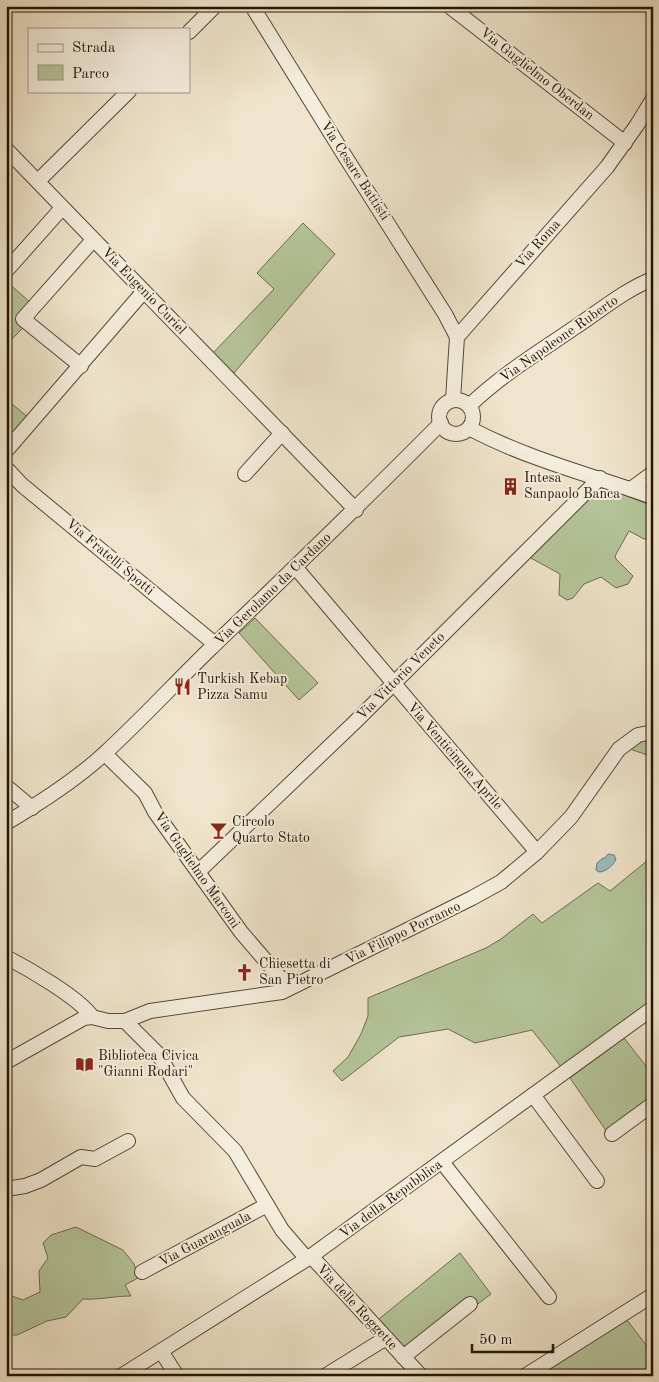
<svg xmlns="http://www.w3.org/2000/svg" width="659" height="1382" font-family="'Old Standard TT',serif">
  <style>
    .green { fill: #b5c69b; stroke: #6c6d4f }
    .water { fill: #9cbdbe; stroke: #6c7973 }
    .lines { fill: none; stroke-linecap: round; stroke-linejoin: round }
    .minor-casing { stroke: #564835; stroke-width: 16 }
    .minor { stroke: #f5eede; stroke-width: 14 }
    .labels { text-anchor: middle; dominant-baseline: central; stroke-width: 4; stroke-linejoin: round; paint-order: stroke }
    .street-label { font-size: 14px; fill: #231403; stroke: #f5eede }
    .poi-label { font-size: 14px; fill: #231403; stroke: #f5eede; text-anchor: start }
  </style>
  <rect width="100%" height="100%" fill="#f0e5cc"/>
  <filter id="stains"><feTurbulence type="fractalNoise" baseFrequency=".004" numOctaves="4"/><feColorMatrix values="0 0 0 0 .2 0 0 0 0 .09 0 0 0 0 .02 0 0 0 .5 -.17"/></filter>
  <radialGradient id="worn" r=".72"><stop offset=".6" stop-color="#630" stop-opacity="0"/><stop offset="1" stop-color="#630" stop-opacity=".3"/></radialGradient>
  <g class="green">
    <polygon points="303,223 335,254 234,373 213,353 274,289 257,273"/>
    <polygon points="6,281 31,303 25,326 6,345"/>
    <polygon points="6,399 29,418 6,445"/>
    <polygon points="601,486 653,506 653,538 644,539 629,531 615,556 616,559 633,576 628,584 616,588 601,577 584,584 573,598 567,600 559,595 560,574 529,557"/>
    <polygon points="255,618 318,683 299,700 239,633"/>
    <polygon points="653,738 653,757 627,748 638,741"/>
    <polygon points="653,856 653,999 562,1068 532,1030 475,1043 448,1029 399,1037 342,1081 333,1071 348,1057 361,1034 368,1016 368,998 486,948 501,939 533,914 542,923 598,883 610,891"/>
    <polygon points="624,1038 653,1075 653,1098 607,1132 570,1078"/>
    <path d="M76,1227l47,23 11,14 4,14 -13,7 6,11c-17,0 -32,4 -48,3l-17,18 -19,4 -30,14h-11v-41l17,6 17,-8 -1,-21 9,-13 -5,-15 8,-8z"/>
    <polygon points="460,1253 491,1294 475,1306 467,1297 408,1345 403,1346 379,1319"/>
    <polygon points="627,1320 653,1354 653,1376 539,1376"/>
  </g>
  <path class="water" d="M608,854l6,1 2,4c-2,6 -10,13 -17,13l-3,-2 1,-7 6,-5h2z"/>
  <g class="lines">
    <defs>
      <g id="minor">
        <polyline points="252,6 343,153 445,314 457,337"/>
        <polyline points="449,6 625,143"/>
        <polyline points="189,32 215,6"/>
        <polyline points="6,149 356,510"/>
        <polyline points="38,181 129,91"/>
        <polyline points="6,271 62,208"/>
        <polyline points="81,366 23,319 93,240"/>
        <polyline points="453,400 457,337 607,167 637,125 653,99"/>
        <circle cx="456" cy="417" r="17"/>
        <path d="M469,406c32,-31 70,-54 105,-78 26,-17 50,-38 79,-49"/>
        <path d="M469,428c58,31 122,47 184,69"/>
        <polyline points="6,451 144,291"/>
        <polyline points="6,468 22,485 215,644"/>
        <polyline points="245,474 282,433"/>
        <polyline points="631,489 653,473"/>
        <polyline points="296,568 537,852"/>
        <polyline points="105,754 145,793 155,812 241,932 289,988"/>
        <polyline points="6,786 32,808"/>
        <path d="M6,823c34,-20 70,-43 99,-70 36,-33 70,-70 105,-104 78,-75 155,-149 231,-226"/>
        <polyline points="199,871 355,722 600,478"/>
        <path d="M6,957c21,11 74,41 86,60"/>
        <polyline points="125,1021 159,1055 183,1098 235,1151 282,1230 307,1259"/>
        <polyline points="6,1062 84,1018 92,1017 108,1021 125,1021 150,1011 282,992 472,898 501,882 537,852 571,817 619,749 638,735 653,732"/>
        <polyline points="533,1095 597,1181"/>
        <polyline points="612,1134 653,1104"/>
        <polyline points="442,1162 549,1297"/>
        <polyline points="6,1189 25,1186 41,1180 81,1157 95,1159 128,1141"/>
        <polyline points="311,1256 421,1376"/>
        <polyline points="142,1272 267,1205"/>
        <polyline points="161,1351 177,1376"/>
        <polyline points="403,1357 470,1304"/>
        <polyline points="121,1376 307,1259 653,1008"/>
        <polyline points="325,1376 386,1338"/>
        <polyline points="525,1376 653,1295"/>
      </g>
    </defs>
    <use href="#minor" class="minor-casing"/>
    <use href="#minor" class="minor"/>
  </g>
  <defs>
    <symbol id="building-bare" viewBox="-9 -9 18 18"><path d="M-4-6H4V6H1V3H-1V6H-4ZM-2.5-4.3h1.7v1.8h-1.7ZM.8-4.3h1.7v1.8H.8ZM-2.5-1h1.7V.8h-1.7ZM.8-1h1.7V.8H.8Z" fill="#8f2418" stroke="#f5eede" stroke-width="2.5" paint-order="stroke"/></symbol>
    <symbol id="restaurant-bare" viewBox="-9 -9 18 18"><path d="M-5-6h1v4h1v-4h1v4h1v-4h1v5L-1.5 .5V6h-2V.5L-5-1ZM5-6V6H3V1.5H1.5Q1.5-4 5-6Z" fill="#8f2418" stroke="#f5eede" stroke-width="2.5" paint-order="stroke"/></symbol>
    <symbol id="bar-bare" viewBox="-9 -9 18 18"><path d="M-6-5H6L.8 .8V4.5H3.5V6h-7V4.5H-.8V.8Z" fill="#8f2418" stroke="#f5eede" stroke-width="2.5" paint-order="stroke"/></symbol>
    <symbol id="church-bare" viewBox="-9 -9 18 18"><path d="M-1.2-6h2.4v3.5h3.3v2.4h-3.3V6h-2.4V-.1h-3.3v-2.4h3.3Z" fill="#8f2418" stroke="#f5eede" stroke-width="2.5" paint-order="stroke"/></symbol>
    <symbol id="library-bare" viewBox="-9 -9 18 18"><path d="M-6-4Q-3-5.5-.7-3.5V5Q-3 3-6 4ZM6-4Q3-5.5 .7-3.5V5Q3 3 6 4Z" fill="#8f2418" stroke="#f5eede" stroke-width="2.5" paint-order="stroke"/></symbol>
  </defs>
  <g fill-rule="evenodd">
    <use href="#building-bare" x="498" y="474" width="25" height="25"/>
    <use href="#restaurant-bare" x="170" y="674" width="25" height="25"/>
    <use href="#bar-bare" x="206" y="818" width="25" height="25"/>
    <use href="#church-bare" x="232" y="960" width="25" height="25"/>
    <use href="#library-bare" x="72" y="1052" width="25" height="25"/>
  </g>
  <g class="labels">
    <g class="street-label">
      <text transform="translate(537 74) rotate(38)">Via Guglielmo Oberdan</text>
      <text transform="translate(355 171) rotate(57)">Via Cesare Battisti</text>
      <text transform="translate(538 244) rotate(-48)">Via Roma</text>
      <text transform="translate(144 291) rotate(46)">Via Eugenio Curiel</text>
      <text transform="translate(559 339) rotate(-35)">Via Napoleone Ruberto</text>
      <text transform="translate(110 557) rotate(40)">Via Fratelli Spotti</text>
      <text transform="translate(273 589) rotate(-44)">Via Gerolamo da Cardano</text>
      <text transform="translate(401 676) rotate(-45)">Via Vittorio Veneto</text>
      <text transform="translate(455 756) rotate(49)">Via Venticinque Aprile</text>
      <text transform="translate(197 870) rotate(55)">Via Guglielmo Marconi</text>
      <text transform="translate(403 933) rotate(-26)">Via Filippo Porraneo</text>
      <text transform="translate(391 1199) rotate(-36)">Via della Repubblica</text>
      <text transform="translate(205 1239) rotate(-28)">Via Guaranguala</text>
      <text transform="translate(357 1307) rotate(47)">Via delle Roggette</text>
    </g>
    <g class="poi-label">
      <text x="524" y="478">Intesa<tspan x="524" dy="16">Sanpaolo Banca</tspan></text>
      <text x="197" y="679">Turkish Kebap<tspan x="197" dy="16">Pizza Samu</tspan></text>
      <text x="232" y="822">Circolo<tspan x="232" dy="16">Quarto Stato</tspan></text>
      <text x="259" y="964">Chiesetta di<tspan x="259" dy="16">San Pietro</tspan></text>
      <text x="98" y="1056">Biblioteca Civica<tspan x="98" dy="16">"Gianni Rodari"</tspan></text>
    </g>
  </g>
  <rect width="659" height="1382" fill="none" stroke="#f0e5cc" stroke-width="25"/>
  <rect x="8" y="8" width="644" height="1367" fill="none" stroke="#231403" stroke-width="2.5"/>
  <rect x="12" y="12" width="634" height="1357" fill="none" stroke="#231403"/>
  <rect x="28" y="28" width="162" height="65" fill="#f5eede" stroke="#a19786"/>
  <rect x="38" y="44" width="25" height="8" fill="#f5eede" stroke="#a19786"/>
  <text x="72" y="52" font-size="15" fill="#231403">Strada</text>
  <rect x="38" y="65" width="25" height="15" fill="#b5c69b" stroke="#a19786"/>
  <text x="72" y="78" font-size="15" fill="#231403">Parco</text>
  <path d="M472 1344v8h81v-8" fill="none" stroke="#231403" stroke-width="2.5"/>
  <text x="479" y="1344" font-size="15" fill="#231403" stroke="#f5eede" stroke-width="4" paint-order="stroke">50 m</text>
  <rect width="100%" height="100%" filter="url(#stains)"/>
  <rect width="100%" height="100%" fill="url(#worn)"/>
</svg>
